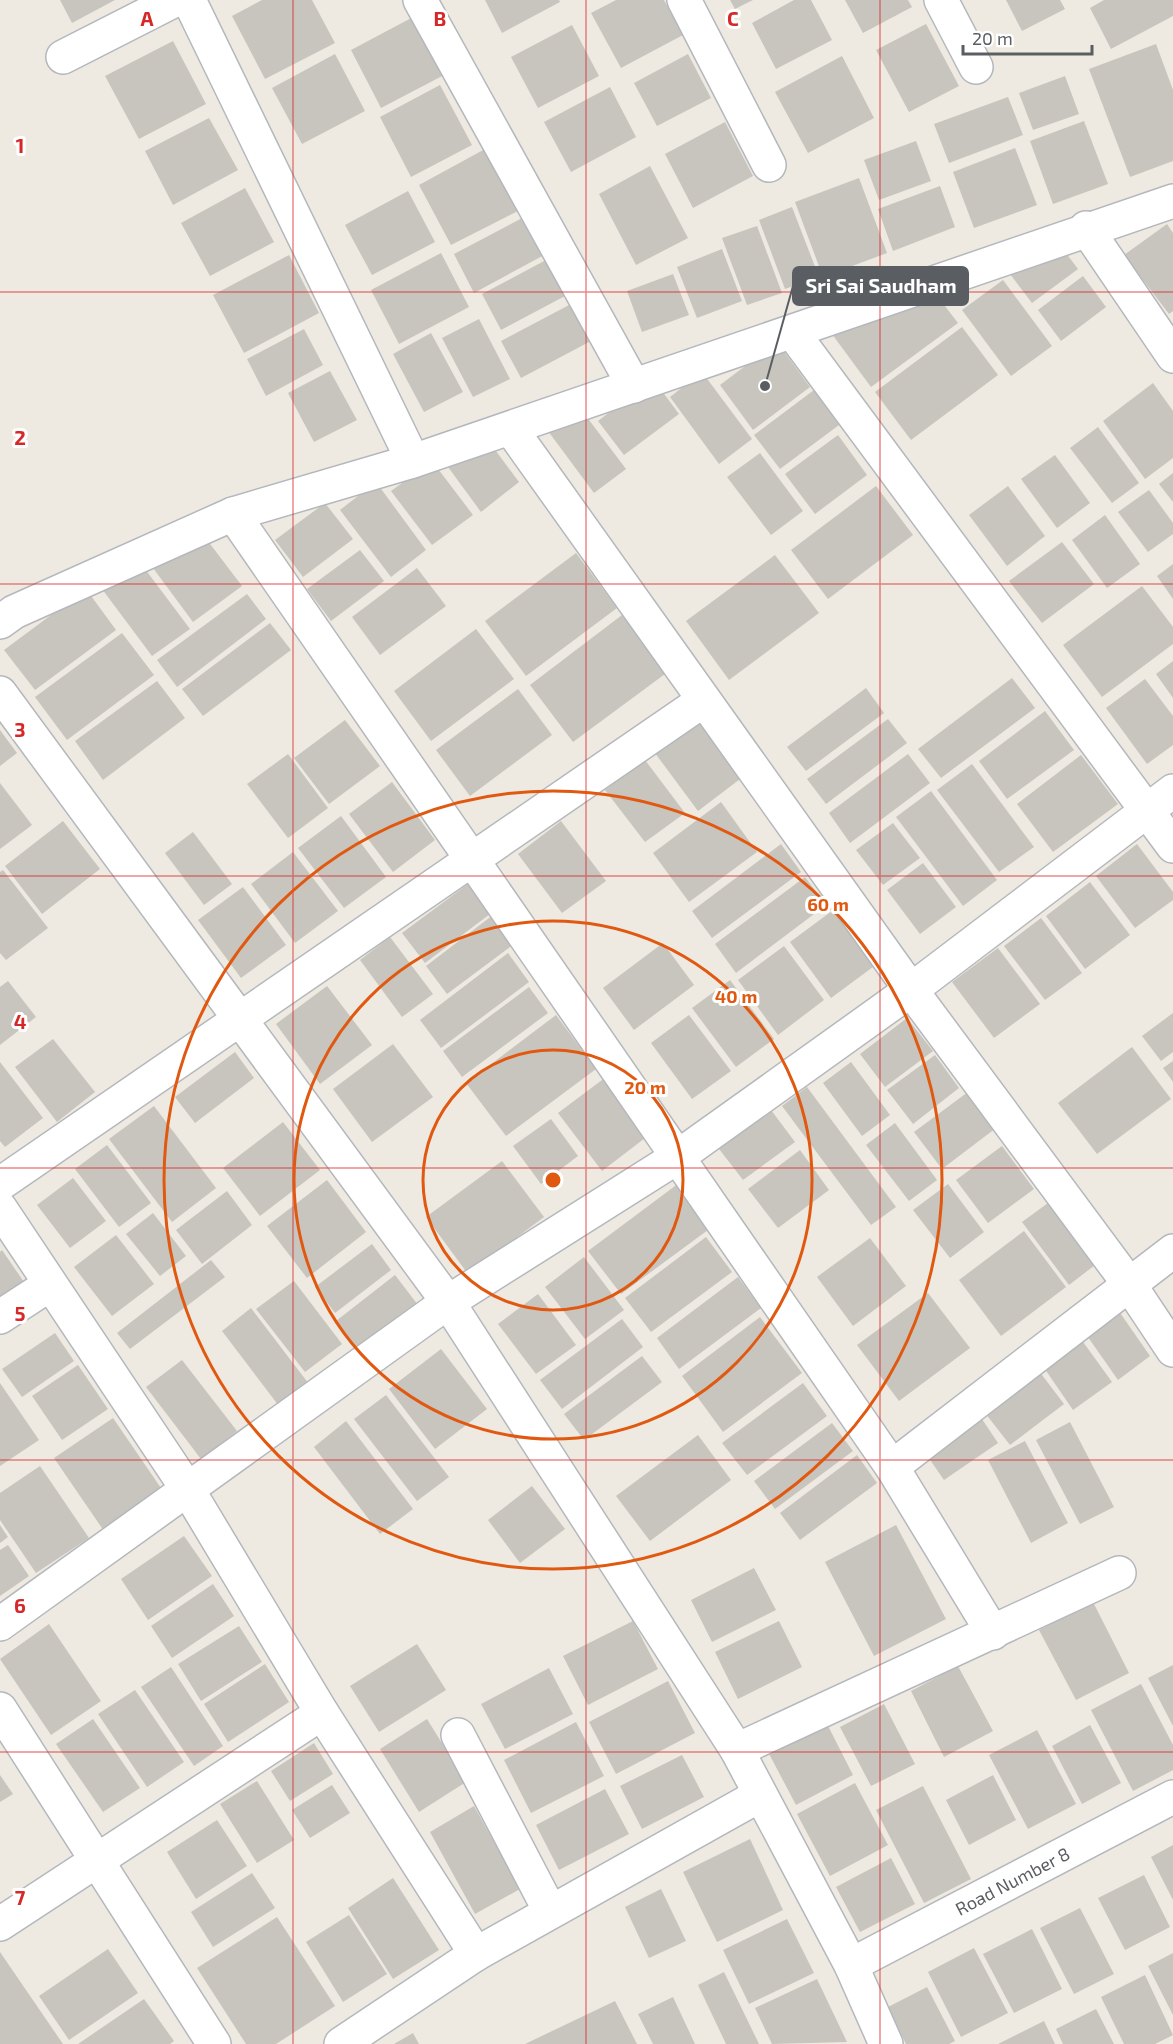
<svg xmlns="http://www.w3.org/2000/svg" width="1173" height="2044" font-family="'Exo 2',sans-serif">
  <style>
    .building { fill: #c8c5be }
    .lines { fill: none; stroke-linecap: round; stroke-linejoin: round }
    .street-casing { stroke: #b4b8bd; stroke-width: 36 }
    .street { stroke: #fff; stroke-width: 33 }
    .grid { fill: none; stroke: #d62828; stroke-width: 1.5; stroke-opacity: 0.55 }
    .ring { fill: none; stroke: #e15910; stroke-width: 3 }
    .labels { text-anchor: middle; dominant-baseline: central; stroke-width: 6; stroke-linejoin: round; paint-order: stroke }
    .street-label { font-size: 18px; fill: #5a5e63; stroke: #fff }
    .grid-label { font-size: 20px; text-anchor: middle; font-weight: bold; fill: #d62828; stroke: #fff; stroke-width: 6; stroke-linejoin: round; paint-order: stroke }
    .centre { fill: #e15910; stroke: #fff; stroke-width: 3 }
    .ring-label { font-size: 18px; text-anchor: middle; font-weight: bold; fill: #e15910; stroke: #fff; stroke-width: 6; stroke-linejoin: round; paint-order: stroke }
    .leader { fill: none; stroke: #5a5e63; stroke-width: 2 }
    .callout-dot { fill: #5a5e63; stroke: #fff; stroke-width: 2 }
    .callout { fill: #5a5e63; stroke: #5a5e63; stroke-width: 2 }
    .callout-label { font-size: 20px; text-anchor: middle; font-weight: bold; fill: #fff }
  </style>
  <rect width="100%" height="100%" fill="#eeeae1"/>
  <g class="building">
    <polygon points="60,0 115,0 72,23"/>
    <polygon points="262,0 312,0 335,43 265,79 232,16"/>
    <polygon points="485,0 559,0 560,2 502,33"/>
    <polygon points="616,0 664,0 683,35 621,68 591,13"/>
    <polygon points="730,0 753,0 735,9"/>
    <polygon points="794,0 811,0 832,40 776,69 752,23"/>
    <polygon points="845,0 908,0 912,7 863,33"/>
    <polygon points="1006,0 1060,0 1065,9 1022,31"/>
    <polygon points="1104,0 1173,0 1173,16 1111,49 1090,8"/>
    <polygon points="415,16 446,74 381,108 351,50"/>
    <polygon points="926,24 959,86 909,112 876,50"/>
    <polygon points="572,25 599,76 538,108 511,57"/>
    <polygon points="173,41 206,104 139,139 105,76"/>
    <polygon points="1156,44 1173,90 1173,161 1130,177 1089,69"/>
    <polygon points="335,54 365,111 302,144 272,88"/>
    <polygon points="688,54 711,98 657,126 634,83"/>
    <polygon points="842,56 874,118 808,153 775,92"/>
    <polygon points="1065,76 1079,114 1033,130 1019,93"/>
    <polygon points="440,85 472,145 411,177 380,117"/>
    <polygon points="610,87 636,137 571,172 544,122"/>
    <polygon points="1008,97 1023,135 949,163 934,124"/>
    <polygon points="209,118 238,170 173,205 145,151"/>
    <polygon points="1084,121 1108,184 1053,204 1030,141"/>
    <polygon points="725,122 753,176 693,208 665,154"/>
    <polygon points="916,141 931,181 879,200 864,160"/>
    <polygon points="1015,148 1037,205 974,228 953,172"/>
    <polygon points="485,149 518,211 451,245 419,185"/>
    <polygon points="650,166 688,238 636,265 599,194"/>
    <polygon points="859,178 887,253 823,277 795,202"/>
    <polygon points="940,186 955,227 893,251 878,209"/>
    <polygon points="245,188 274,242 210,276 181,223"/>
    <polygon points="408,191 435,242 372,275 345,225"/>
    <polygon points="792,207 819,277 785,289 759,220"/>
    <polygon points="526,216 546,254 474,293 454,254"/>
    <polygon points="1167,224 1173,233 1173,311 1169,314 1124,255"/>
    <polygon points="757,226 782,293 747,305 722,238"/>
    <polygon points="722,249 742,301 697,318 677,267"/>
    <polygon points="1063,249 1078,269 1032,303 1010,274 1037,255 1043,263"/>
    <polygon points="441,253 469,307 399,344 371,290"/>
    <polygon points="289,255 319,313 244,353 213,295"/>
    <polygon points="546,260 565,296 501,330 482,294"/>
    <polygon points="673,274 689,315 642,332 627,291"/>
    <polygon points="1083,276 1106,307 1061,341 1038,310"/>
    <polygon points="1003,280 1052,346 1011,376 962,310"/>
    <polygon points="931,288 958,323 871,387 829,330"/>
    <polygon points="571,304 591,341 521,378 501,341"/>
    <polygon points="479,319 510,379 473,397 442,338"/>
    <polygon points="962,327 998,375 911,440 875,392"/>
    <polygon points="304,329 323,365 266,396 247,359"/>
    <polygon points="431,333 463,392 424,412 393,354"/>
    <polygon points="777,342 810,387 753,430 720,385"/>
    <polygon points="330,371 357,420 314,442 288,393"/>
    <polygon points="702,372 752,439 719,464 670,397"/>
    <polygon points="653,379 679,414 624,455 598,421"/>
    <polygon points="1153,383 1173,411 1173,458 1145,479 1103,421"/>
    <polygon points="814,390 839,425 780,469 754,435"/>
    <polygon points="580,408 626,469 594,493 548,431"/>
    <polygon points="1098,427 1139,483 1112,503 1070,448"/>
    <polygon points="838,435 867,475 815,514 785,474"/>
    <polygon points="487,439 519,482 481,512 448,467"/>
    <polygon points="760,453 803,511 771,535 727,477"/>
    <polygon points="1055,455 1090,503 1057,528 1021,479"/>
    <polygon points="432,461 473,515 432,545 391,491"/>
    <polygon points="1173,473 1173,502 1159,484"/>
    <polygon points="376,482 426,550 391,577 340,510"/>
    <polygon points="876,486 913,535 828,599 791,550"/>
    <polygon points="1008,486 1045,536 1007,566 969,515"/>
    <polygon points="1149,490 1173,523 1173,534 1148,552 1118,512"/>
    <polygon points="325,503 353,539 303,577 275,540"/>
    <polygon points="1105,515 1140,564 1107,588 1072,540"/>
    <polygon points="201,532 242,586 193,622 153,568"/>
    <polygon points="1062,542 1094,584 1042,623 1009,581"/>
    <polygon points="360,550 384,581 331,621 307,589"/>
    <polygon points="576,553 617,608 526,676 485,621"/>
    <polygon points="775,555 819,613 729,680 686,621"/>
    <polygon points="139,561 190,629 152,656 102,589"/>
    <polygon points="1173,564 1173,599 1157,576"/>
    <polygon points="417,568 446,606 380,655 352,617"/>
    <polygon points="1142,586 1173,627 1173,644 1102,697 1063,645"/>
    <polygon points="86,589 116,630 35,690 4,650"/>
    <polygon points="247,594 266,619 177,687 157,660"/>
    <polygon points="622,615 665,674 573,742 530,685"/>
    <polygon points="270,623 291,650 203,716 182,689"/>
    <polygon points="476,629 514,679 431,741 394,691"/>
    <polygon points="122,633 154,675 67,740 35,697"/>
    <polygon points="1173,661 1173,698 1156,674"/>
    <polygon points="1012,678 1035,708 941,778 918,749"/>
    <polygon points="1145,679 1173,716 1173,745 1147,764 1106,708"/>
    <polygon points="157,681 185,718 103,780 75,741"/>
    <polygon points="866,688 884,713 806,771 787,747"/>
    <polygon points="518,689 552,735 470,796 436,750"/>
    <polygon points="1045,711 1074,750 1007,799 979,761"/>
    <polygon points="698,715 744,776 698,811 652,749"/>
    <polygon points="888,719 907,743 826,804 807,779"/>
    <polygon points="345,720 380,766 329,804 294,758"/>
    <polygon points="0,730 17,753 0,766"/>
    <polygon points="288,754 328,808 288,838 247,784"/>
    <polygon points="908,754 930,783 850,843 829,813"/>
    <polygon points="1081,755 1118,804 1053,852 1017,804"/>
    <polygon points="645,760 685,813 645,842 605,790"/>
    <polygon points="972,764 1034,847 999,872 937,790"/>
    <polygon points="392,782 435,840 393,872 349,814"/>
    <polygon points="0,783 32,825 0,849"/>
    <polygon points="931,791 997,880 963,906 896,817"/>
    <polygon points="721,802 757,852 689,902 653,853"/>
    <polygon points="341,816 386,877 344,908 298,848"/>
    <polygon points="63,821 100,869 42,914 5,866"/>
    <polygon points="561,821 606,881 562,913 518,854"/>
    <polygon points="893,823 920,858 883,885 856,850"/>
    <polygon points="193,832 232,884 204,905 165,853"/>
    <polygon points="781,844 801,872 712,938 692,911"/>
    <polygon points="1137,844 1173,892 1173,900 1135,928 1096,876"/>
    <polygon points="293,852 338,911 295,943 251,884"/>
    <polygon points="923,863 956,907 920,934 887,890"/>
    <polygon points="3,870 48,928 6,960 0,953 0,872"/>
    <polygon points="805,877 826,905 736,973 715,944"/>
    <polygon points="472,881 494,911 425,963 402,933"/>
    <polygon points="1090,882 1130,935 1085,969 1046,916"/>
    <polygon points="243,887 286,945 241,978 198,920"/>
    <polygon points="836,908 877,964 831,998 790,942"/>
    <polygon points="493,915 514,944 447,994 426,966"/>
    <polygon points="1041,918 1082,973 1045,1000 1004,946"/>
    <polygon points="390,937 433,994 402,1017 360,960"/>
    <polygon points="663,943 694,985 634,1030 603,988"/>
    <polygon points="784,946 824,1000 778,1035 738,980"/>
    <polygon points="998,948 1040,1004 994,1038 952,982"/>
    <polygon points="508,953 529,982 441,1048 420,1020"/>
    <polygon points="730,980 774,1039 736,1067 692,1008"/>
    <polygon points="8,981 36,1017 0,1045 0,987"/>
    <polygon points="327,986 372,1045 320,1084 276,1024"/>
    <polygon points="529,987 548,1013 462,1077 443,1051"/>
    <polygon points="1173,1013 1173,1052 1161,1061 1142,1036"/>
    <polygon points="556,1015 596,1069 506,1136 466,1083"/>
    <polygon points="689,1015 731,1071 692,1099 651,1043"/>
    <polygon points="907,1018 933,1051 885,1087 860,1054"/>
    <polygon points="53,1039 95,1092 57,1122 15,1067"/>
    <polygon points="393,1044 433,1097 372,1142 333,1089"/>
    <polygon points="1132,1047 1171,1099 1097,1154 1058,1103"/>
    <polygon points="235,1052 254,1078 195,1123 175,1097"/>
    <polygon points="935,1055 959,1088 913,1124 887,1090"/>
    <polygon points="1173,1061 1173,1082 1163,1068"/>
    <polygon points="0,1062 43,1118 5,1147 0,1141"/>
    <polygon points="851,1062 890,1115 862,1136 823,1083"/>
    <polygon points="606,1077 649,1135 602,1171 558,1113"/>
    <polygon points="807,1087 896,1207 871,1225 782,1106"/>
    <polygon points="968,1092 996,1128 942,1169 914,1132"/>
    <polygon points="154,1106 216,1188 172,1222 109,1139"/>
    <polygon points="768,1106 795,1142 743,1180 716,1145"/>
    <polygon points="551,1119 578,1156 541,1184 513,1146"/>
    <polygon points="283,1122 320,1170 260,1216 223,1168"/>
    <polygon points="895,1123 937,1180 909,1201 866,1145"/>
    <polygon points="107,1145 151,1203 119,1227 75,1169"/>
    <polygon points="1002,1146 1034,1189 988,1223 956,1180"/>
    <polygon points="800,1150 829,1190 778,1228 748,1189"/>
    <polygon points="502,1161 544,1217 468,1274 426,1217"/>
    <polygon points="73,1178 106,1221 70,1248 37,1205"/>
    <polygon points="327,1180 366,1232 307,1278 267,1226"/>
    <polygon points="679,1183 712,1227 621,1294 588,1251"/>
    <polygon points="948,1184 984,1232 950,1258 913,1210"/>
    <polygon points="227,1191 252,1225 202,1264 176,1230"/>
    <polygon points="1048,1203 1095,1265 1069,1285 1022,1222"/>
    <polygon points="153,1213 186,1256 160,1276 126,1234"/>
    <polygon points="1024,1231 1066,1287 1001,1336 959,1280"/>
    <polygon points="116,1235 154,1284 112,1316 74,1267"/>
    <polygon points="706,1237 732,1272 651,1332 625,1298"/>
    <polygon points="870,1238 906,1286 853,1326 817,1277"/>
    <polygon points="372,1244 391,1270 335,1313 315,1287"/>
    <polygon points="2,1250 26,1285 0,1303 0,1252"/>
    <polygon points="584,1257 624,1310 585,1339 545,1287"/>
    <polygon points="211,1260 225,1277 130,1349 117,1333"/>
    <polygon points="395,1275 418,1305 359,1350 336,1321"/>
    <polygon points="738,1277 761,1308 679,1369 657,1338"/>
    <polygon points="294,1281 342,1344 305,1372 256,1309"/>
    <polygon points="928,1293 970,1348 899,1401 857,1345"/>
    <polygon points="538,1294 576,1345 536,1374 498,1324"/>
    <polygon points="1116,1307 1150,1356 1118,1380 1083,1330"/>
    <polygon points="251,1308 312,1388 282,1410 222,1331"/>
    <polygon points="760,1317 802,1373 723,1432 682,1376"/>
    <polygon points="622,1319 643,1347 562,1409 540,1380"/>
    <polygon points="55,1333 74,1361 22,1397 2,1369"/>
    <polygon points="1078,1335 1112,1382 1073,1410 1040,1362"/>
    <polygon points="441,1349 487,1409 435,1449 389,1389"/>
    <polygon points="642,1356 662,1382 584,1440 564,1414"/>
    <polygon points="182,1360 237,1431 201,1459 146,1387"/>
    <polygon points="78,1365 108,1409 62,1440 32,1396"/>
    <polygon points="1039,1371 1064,1404 1010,1445 985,1413"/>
    <polygon points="0,1383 39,1440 0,1466"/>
    <polygon points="803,1383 827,1416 747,1475 722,1443"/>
    <polygon points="386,1395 449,1477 417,1501 354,1419"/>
    <polygon points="980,1416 998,1443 944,1480 926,1454"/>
    <polygon points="113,1418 163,1491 104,1531 54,1458"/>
    <polygon points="346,1421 413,1509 380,1534 314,1447"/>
    <polygon points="1070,1422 1114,1507 1080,1524 1036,1440"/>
    <polygon points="832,1423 853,1451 775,1509 754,1481"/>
    <polygon points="698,1435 731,1480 650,1541 616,1496"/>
    <polygon points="1025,1441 1068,1523 1031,1543 988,1460"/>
    <polygon points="857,1455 877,1483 800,1540 780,1513"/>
    <polygon points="40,1466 89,1538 36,1573 0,1520 0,1493"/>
    <polygon points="532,1486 565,1529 520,1563 488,1520"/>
    <polygon points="0,1525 8,1537 0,1543"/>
    <polygon points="896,1525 946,1619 874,1656 825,1562"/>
    <polygon points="184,1536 212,1576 148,1620 121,1579"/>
    <polygon points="8,1545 29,1576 0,1596 0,1550"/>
    <polygon points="754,1568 776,1610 712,1642 691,1600"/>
    <polygon points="213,1584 234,1616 172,1658 151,1626"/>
    <polygon points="1093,1602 1129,1673 1076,1700 1039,1630"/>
    <polygon points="633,1621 658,1669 588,1705 563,1656"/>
    <polygon points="779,1621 802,1667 738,1699 715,1652"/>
    <polygon points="49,1624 101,1701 51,1735 0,1659"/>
    <polygon points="239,1626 262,1662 201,1701 178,1664"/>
    <polygon points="417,1644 446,1690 379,1732 350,1686"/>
    <polygon points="265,1664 289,1702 228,1742 204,1704"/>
    <polygon points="1173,1665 1173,1726 1148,1678"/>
    <polygon points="958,1666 993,1731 944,1757 911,1691"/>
    <polygon points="171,1667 223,1746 194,1766 141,1687"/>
    <polygon points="549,1668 573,1714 505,1749 481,1704"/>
    <polygon points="668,1681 695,1733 616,1774 589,1722"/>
    <polygon points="1141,1684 1173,1745 1173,1770 1133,1791 1091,1710"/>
    <polygon points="135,1690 184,1762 147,1787 98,1714"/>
    <polygon points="884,1704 915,1764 871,1786 840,1727"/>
    <polygon points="93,1719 140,1788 103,1812 56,1744"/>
    <polygon points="427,1719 466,1782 419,1812 380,1749"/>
    <polygon points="825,1720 853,1775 796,1805 767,1750"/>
    <polygon points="576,1722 604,1776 531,1813 504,1760"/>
    <polygon points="1090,1725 1121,1783 1082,1804 1052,1746"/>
    <polygon points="1037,1730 1076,1804 1028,1829 989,1755"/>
    <polygon points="314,1743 333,1774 290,1801 271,1771"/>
    <polygon points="682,1755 704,1797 642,1829 620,1786"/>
    <polygon points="0,1775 13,1794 0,1802"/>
    <polygon points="993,1775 1016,1820 969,1845 946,1800"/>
    <polygon points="257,1781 294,1840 257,1863 220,1804"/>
    <polygon points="855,1783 888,1845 830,1876 797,1814"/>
    <polygon points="332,1785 350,1813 310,1838 292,1810"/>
    <polygon points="923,1786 971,1879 924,1903 876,1810"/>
    <polygon points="605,1789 629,1834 559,1870 536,1825"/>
    <polygon points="474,1806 520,1889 475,1914 430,1832"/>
    <polygon points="217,1820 247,1866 196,1899 167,1852"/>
    <polygon points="750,1839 783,1910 717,1942 683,1872"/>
    <polygon points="1173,1845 1173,1900 1151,1857"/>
    <polygon points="891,1858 915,1904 860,1932 836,1887"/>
    <polygon points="252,1873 275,1908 213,1947 191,1912"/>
    <polygon points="1144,1875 1170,1927 1125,1950 1098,1898"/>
    <polygon points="393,1878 439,1950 393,1979 348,1908"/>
    <polygon points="661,1889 686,1941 649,1958 625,1907"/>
    <polygon points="1080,1908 1114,1974 1074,1994 1040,1928"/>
    <polygon points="349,1915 387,1974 343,2002 306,1942"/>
    <polygon points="277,1917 335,2006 276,2044 246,2044 197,1968"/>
    <polygon points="787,1919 814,1973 749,2004 723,1950"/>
    <polygon points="1032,1929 1062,1989 1014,2013 983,1954"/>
    <polygon points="974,1948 1008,2013 961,2037 928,1972"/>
    <polygon points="108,1949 138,1993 69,2040 39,1996"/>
    <polygon points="0,1952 63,2044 0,2044"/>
    <polygon points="1173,1953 1173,2015 1148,1966"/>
    <polygon points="724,1972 759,2044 726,2044 698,1985"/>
    <polygon points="1145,1975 1173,2035 1155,2044 1124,2044 1101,1997"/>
    <polygon points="817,1979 847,2042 772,2044 755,2008"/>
    <polygon points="927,1987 955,2041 949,2044 906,2044 888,2007"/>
    <polygon points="673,1997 695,2044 653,2044 638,2014"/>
    <polygon points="144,1999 174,2041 170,2044 78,2044"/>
    <polygon points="615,2001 637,2044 525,2044"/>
    <polygon points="1096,2009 1114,2044 1063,2044 1056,2029"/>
    <polygon points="1044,2021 1055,2044 998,2044"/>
    <polygon points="413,2033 419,2044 394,2044"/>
  </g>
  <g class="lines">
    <defs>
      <g id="street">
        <polyline points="189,0 413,461"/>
        <polyline points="420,0 634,386"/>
        <polyline points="684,0 769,165"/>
        <polyline points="941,0 976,67"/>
        <polyline points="63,57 175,0"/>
        <polyline points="1086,228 1173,356"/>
        <polyline points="793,333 1173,846"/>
        <polyline points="511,429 911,990 1129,1284 1173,1350"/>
        <polyline points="233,514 892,1467 993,1633"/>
        <polyline points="0,622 14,612 233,514 413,461 1173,201"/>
        <polyline points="0,693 448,1302 737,1750 851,1965 886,2044"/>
        <polyline points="0,1184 704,700"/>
        <polyline points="0,1208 188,1490 322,1713 476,1954"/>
        <polyline points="0,1317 49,1285"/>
        <polyline points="892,1467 1173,1251"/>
        <polyline points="0,1624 448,1302 679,1156 911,990 1173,791"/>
        <polyline points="0,1709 214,2044"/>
        <polyline points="458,1735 550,1911"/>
        <polyline points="737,1750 1119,1573"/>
        <polyline points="0,1924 322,1713"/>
        <path id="s1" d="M851,1965l322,-168"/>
        <polyline points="341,2044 476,1954 760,1795"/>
      </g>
    </defs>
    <use href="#street" class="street-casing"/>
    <use href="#street" class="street"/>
  </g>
  <path class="grid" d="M293,0v2044M586,0v2044M880,0v2044M0,292h1173M0,584h1173M0,876h1173M0,1168h1173M0,1460h1173M0,1752h1173"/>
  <g class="ring">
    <circle cx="553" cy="1180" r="130"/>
    <circle cx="553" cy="1180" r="259"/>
    <circle cx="553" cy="1180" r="389"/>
  </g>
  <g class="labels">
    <g class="street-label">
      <text stroke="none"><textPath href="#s1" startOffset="182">Road Number 8</textPath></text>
    </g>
  </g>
  <g class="grid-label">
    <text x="147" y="26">A</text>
    <text x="440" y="26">B</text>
    <text x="733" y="26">C</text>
    <text x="20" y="153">1</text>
    <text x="20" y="445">2</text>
    <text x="20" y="737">3</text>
    <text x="20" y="1029">4</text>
    <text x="20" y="1321">5</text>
    <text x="20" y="1613">6</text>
    <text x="20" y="1905">7</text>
  </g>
  <circle cx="553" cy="1180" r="9" class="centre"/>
  <g class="ring-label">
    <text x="828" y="911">60 m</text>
    <text x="736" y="1003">40 m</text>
    <text x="645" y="1094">20 m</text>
  </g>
  <path class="leader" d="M765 386L793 286"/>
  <circle class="callout-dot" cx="765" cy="386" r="6"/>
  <rect class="callout" x="793" y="267" width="175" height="38" rx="6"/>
  <g class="callout-label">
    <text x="881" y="293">Sri Sai Saudham</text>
  </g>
  <path d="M963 45v9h129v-9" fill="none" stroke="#5a5e63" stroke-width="3"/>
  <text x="972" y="45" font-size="18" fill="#5a5e63" stroke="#ffffff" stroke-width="4.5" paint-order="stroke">20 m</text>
</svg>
